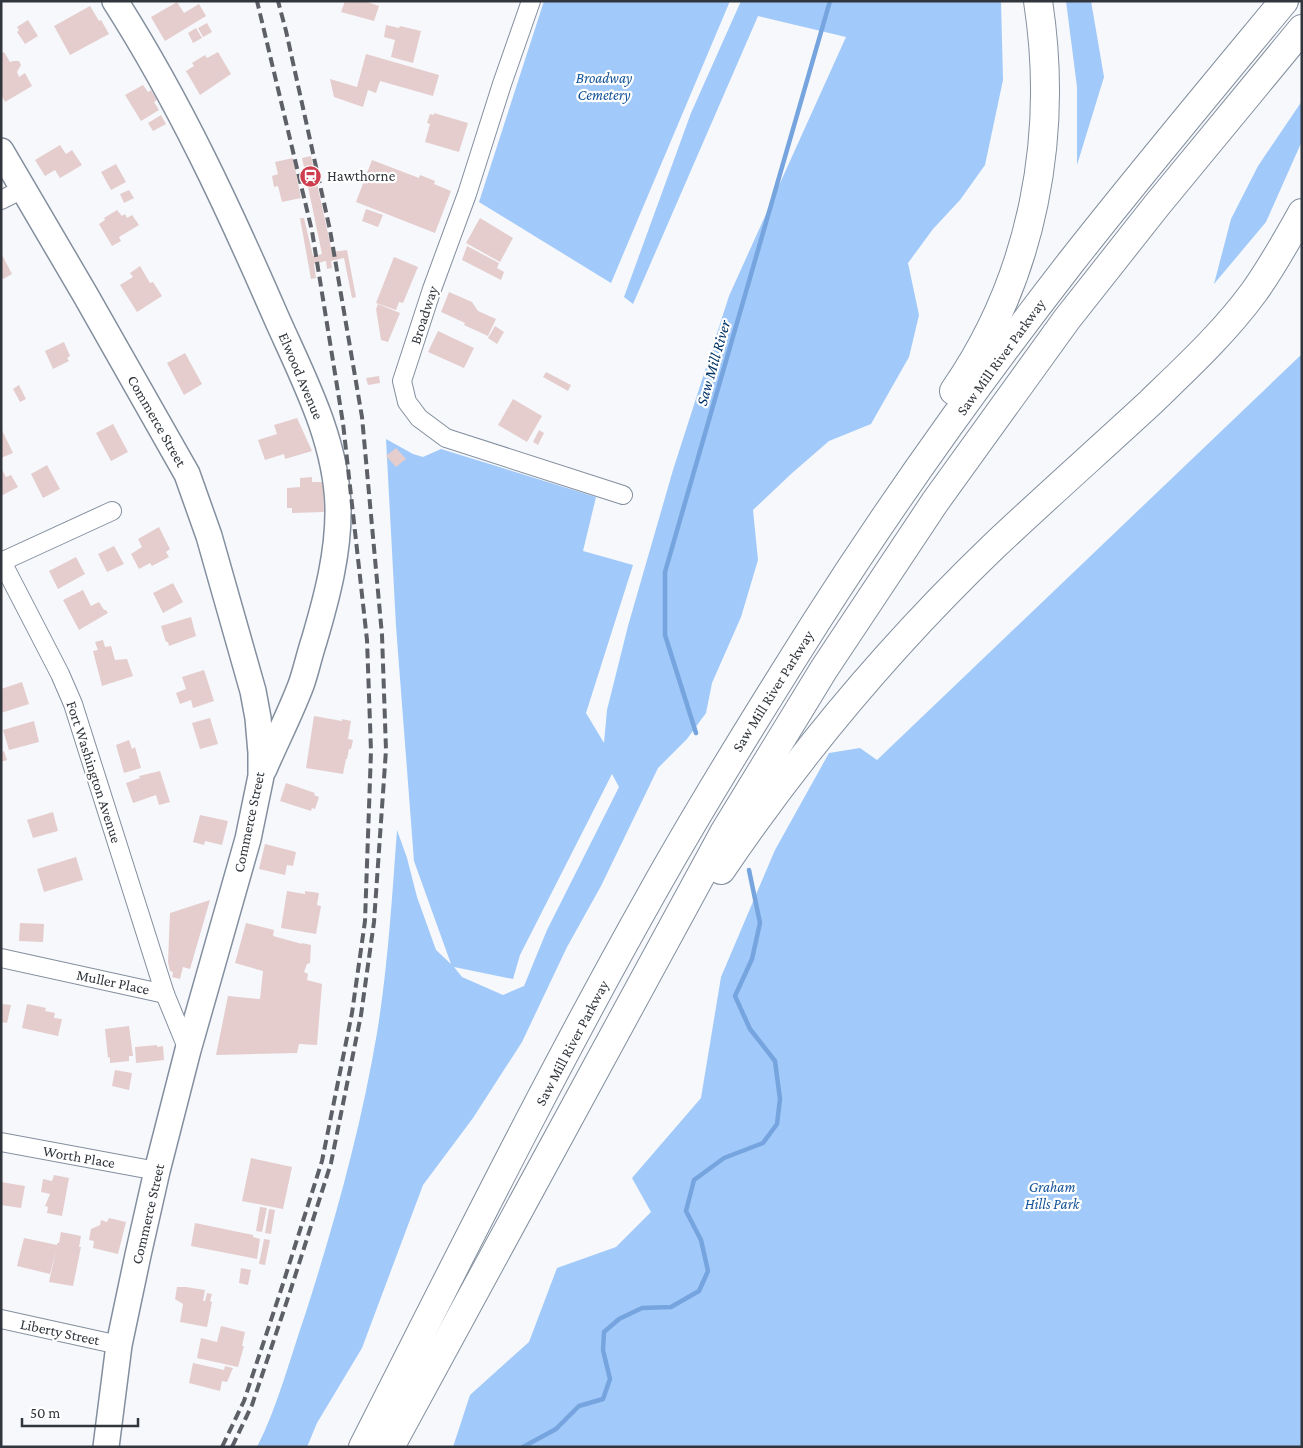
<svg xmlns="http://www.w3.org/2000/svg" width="1303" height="1448" font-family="'Crimson Pro',serif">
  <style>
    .green { fill: #a1c9f9; fill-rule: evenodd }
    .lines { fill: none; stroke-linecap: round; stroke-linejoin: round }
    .stream { stroke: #76a4de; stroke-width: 4.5 }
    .building { fill: #e5cdcd }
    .street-casing { stroke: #838f9e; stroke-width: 20 }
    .secondary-casing { stroke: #838f9e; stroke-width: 28 }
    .highway-casing { stroke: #838f9e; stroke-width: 30 }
    .street { stroke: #fff; stroke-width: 18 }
    .secondary { stroke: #fff; stroke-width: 25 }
    .highway { stroke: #fff; stroke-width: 28 }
    .rail { stroke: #5d6167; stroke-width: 4; stroke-dasharray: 10 5; stroke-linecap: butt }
    .labels { text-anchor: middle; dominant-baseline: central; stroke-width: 4.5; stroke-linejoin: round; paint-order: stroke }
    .park-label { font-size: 15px; font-style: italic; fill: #135397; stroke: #fff }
    .poi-label { font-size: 15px; fill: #31363c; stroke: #fff; text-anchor: start }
    .street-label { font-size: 15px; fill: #31363c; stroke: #fff }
    .water-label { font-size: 16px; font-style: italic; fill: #013265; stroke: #fff }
  </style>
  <rect width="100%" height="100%" fill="#f6f8fc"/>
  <g class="green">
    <polygon points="544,1 730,1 611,283 479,202"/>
    <path d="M741,1h260l2,79 -18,85 -25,35 -27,29 -25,34 11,52 -10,42 -38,67 -42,17 -38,33 -38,36 5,50 -17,57 -29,66 -6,30 -19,26 -29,29 -57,118 -34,61 -45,95 -49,76 -50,67 -61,163 -45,75 -10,24h-50c21,-41 34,-92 49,-135 29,-91 55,-184 71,-279 11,-67 15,-135 20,-203l10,28 10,39 19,53 15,14 -37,-103 -18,-235 -10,-187 27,15 10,3 18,-8 155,48 -13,54 50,14 -47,148 18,30 3,-33 21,-84 45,-156 56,-174 117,-259 -88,-21 -125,288 -9,-7 67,-184zM612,774l7,13 -72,143 -23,56 -21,9 -41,-18 -8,-10 59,12 7,-24z"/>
    <polygon points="1066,1 1091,1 1104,77 1077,165 1077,87"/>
    <polygon points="1302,101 1302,141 1266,222 1214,284 1231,219 1258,166"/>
    <polygon points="1302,354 1302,1447 453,1447 470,1395 529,1342 557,1268 616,1247 651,1212 632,1178 701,1098 721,977 775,850 829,753 860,748 877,760"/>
  </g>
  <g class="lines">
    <g class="stream">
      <polyline points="696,733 665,635 665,572 830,1"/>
      <polyline points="523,1447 556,1429 579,1406 603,1399 610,1379 603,1350 604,1332 619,1319 642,1308 671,1307 699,1291 708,1271 701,1240 686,1211 694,1180 724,1158 763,1143 777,1124 780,1099 775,1061 750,1029 735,996 752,959 760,923 749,870"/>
    </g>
  </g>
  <g class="building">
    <polygon points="345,1 364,1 379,6 374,21 341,12"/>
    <polygon points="177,2 184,13 199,4 206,16 165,41 151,17"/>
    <polygon points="90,6 99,21 101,20 109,34 70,55 54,26"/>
    <polygon points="28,20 38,36 25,44 17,32 19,30 17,27"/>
    <polygon points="207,23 212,32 203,37 198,28"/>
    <polygon points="386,25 399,28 400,26 421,31 413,63 391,57 395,40 384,37"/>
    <polygon points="196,28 202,38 193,43 188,33"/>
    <polygon points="4,52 10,62 13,61 19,61 21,65 17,72 19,77 25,73 32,86 5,102 1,94 1,54"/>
    <polygon points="218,52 231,74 200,95 186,71 194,66 192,63 205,55 207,58"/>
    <polygon points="366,54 439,75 433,96 380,81 376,93 368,90 363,107 334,97 330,79 357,87"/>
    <polygon points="143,85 148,92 151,90 157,100 154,102 159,110 141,121 125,95"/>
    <polygon points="434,113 468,123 459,152 425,142 430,124 427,123 430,114 434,115"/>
    <polygon points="161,115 166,124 153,131 148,123"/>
    <polygon points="60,145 66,154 72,150 82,165 60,178 55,170 45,176 35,160"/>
    <polygon points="311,156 332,252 347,250 356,297 352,298 344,258 331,261 332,268 327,269 326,261 314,264 316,278 311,279 300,218 304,218 313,256 322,254 302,158"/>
    <polygon points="293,158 301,198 282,202 278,186 274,187 272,176 278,174 275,162"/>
    <polygon points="372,160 419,178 420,175 435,181 434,184 451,191 435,233 356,202"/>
    <polygon points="116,164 126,182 111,190 101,172"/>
    <polygon points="129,190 134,198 124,203 120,194"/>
    <polygon points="366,209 383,215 378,227 362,221"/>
    <polygon points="117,210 122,216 125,214 127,218 132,215 139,225 119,237 121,241 112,246 99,224 105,220 104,218"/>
    <polygon points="480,218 513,238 500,262 466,243"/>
    <polygon points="467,246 499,263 497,268 504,272 501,280 462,260"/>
    <polygon points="1,253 12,274 3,279 1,277"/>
    <polygon points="394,257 418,267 403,303 399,302 396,310 376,303"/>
    <polygon points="140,266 150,283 153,282 162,296 137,312 120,285 133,277 130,273"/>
    <polygon points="449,292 472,302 478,311 496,319 488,336 464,325 465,323 441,312"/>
    <polygon points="378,304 400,313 388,342 381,340 376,309"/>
    <polygon points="495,326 504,332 497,344 488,338"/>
    <polygon points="438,331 474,348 464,368 428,352"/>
    <polygon points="64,342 70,356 67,358 69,361 53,369 45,351"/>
    <polygon points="185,353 202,384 184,395 167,363"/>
    <polygon points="546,372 571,385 568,391 543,377"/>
    <polygon points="379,376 380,383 368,385 366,378"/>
    <polygon points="19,385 26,399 20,402 13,389"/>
    <polygon points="513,399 542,416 527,442 498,425"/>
    <polygon points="297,418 312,451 285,459 284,454 265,460 258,440 277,434 274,425"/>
    <polygon points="113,424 128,452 111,461 96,433"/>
    <polygon points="1,428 13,453 1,458"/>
    <polygon points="539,430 544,433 538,445 533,442"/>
    <polygon points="396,448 406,459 396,467 386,456"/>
    <polygon points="47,465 60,489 43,498 31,474"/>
    <polygon points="1,468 6,477 11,475 18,487 1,496"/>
    <polygon points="312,477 312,482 323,482 324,512 292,513 292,508 287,508 287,488 300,487 300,478"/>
    <polygon points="159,527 170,549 166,552 169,557 152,566 150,563 139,569 131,554 142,547 138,539"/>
    <polygon points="114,546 124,564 107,572 98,554"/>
    <polygon points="76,557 85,574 58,589 49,571"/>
    <polygon points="173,583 183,602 163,613 153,593"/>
    <polygon points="83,590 91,606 99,602 104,610 106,610 108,613 79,630 63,600"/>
    <polygon points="191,617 196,636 169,646 168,642 166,642 161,626"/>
    <polygon points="103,640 105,647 111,646 115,660 127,659 133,676 102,686 93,651 98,650 95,642"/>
    <polygon points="204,670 214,701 193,708 191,700 180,704 176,693 186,689 182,677"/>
    <polygon points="22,682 29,704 1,713 1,689"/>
    <polygon points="314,716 342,721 342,719 351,721 348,739 353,740 351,749 349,749 347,759 346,759 343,774 306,768"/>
    <polygon points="210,718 218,744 200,749 192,723"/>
    <polygon points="34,721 39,742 9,750 3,730"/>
    <polygon points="129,740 132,749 135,747 141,768 124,773 116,745"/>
    <polygon points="4,751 7,760 1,762 1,752"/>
    <polygon points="160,771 170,802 159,805 156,795 133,803 126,783 140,778 139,776"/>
    <polygon points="286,783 315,793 314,795 319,797 315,809 312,808 311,811 280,801"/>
    <polygon points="53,812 58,831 33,838 27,820"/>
    <polygon points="200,815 228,821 222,845 205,841 204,845 193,842"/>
    <polygon points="265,844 296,852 293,866 287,865 285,875 259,869"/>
    <polygon points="76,857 83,880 44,892 37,869"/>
    <polygon points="287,891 305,894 305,891 319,893 317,905 321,906 316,934 281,928"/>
    <polygon points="210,900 190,969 183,967 180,979 172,977 173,972 170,971 168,962 170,913"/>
    <polygon points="20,923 44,924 43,942 19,941"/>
    <polygon points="246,923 274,930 273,936 302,944 302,943 311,945 310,963 307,964 304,972 308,974 307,980 322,984 317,1045 299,1044 297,1053 216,1055 228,996 260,999 263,971 235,963"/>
    <polygon points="1,1004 11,1005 7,1023 1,1022"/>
    <polygon points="27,1004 46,1008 45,1011 55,1013 54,1018 62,1019 58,1036 22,1028"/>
    <polygon points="129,1026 133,1056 129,1056 129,1061 110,1063 110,1057 108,1058 105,1029"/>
    <polygon points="157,1045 157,1047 163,1046 164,1060 136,1063 135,1047"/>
    <polygon points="115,1070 132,1073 129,1090 112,1086"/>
    <polygon points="251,1158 292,1167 283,1209 242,1201"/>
    <polygon points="54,1175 69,1178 62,1216 47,1213 48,1207 45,1206 50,1194 41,1192 43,1179 52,1181"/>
    <polygon points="1,1182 25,1186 21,1208 1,1205"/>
    <polygon points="260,1207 267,1208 262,1232 256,1231"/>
    <polygon points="269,1209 275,1210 271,1234 265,1233"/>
    <polygon points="109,1218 126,1222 118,1254 93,1248 94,1241 89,1240 91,1229 100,1225 101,1220 107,1222"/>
    <polygon points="195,1223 253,1235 253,1237 260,1239 257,1259 191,1246"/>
    <polygon points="61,1232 81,1236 79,1247 81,1247 73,1286 49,1282 56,1250 50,1274 17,1266 24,1238 57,1245 57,1243 59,1243"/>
    <polygon points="264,1239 270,1240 265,1265 259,1264"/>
    <polygon points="241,1268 251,1270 248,1285 239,1283"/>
    <polygon points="177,1287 186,1287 205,1290 203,1301 205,1301 207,1293 212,1294 210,1301 212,1302 207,1327 180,1322 183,1304 175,1299"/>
    <polygon points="221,1326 245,1332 242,1346 244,1346 238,1367 197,1358 201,1338 217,1342"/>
    <polygon points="193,1363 224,1370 225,1366 233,1368 227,1382 222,1381 220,1391 189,1383"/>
  </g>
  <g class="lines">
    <defs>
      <g id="street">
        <polyline points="531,1 502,84 467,194 432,289 402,381 407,402 419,418 446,438 623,495"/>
        <polyline points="1,200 23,189"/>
        <polyline points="1,560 60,674 73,704 165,994 188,1050"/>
        <polyline points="1,562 112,511"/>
        <polyline points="1,958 165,994"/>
        <polyline points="1,1142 157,1171"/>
        <polyline points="1,1319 119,1345"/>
      </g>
      <g id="secondary">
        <path d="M115,1c64,100 114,208 161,316 27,61 60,122 62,189 1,46 -11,91 -24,135 -5,15 -8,30 -13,44 -11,29 -25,56 -37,84"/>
        <polyline points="1,151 86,296 187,474 209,536 253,691 258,718 261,753 261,776 248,839 188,1050 157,1171 138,1255 119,1345 106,1447"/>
      </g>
      <g id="highway">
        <path d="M954,391c79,-114 105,-255 84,-390"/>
        <path d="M721,870c80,-118 171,-226 273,-324 52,-49 105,-96 157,-144 36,-35 73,-69 103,-110 18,-25 33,-52 48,-79"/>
        <path d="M363,1447c94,-185 186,-371 288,-552 52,-93 108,-183 165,-273 79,-124 165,-244 255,-360 69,-88 141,-174 213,-261"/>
        <polyline points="390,1447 725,831 824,669 935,502 1067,319 1157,205 1302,29"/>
      </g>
    </defs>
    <use href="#street" class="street-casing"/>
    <use href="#secondary" class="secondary-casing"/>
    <use href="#highway" class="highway-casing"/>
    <use href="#street" class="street"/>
    <use href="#secondary" class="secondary"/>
    <use href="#highway" class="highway"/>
    <g class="rail">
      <polyline points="222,1447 244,1401 281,1290 322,1161 352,1013 365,921 371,751 367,640 343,423 312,231 257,1"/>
      <polyline points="232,1447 252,1405 290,1292 331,1163 361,1015 374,922 386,750 382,635 362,417 330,230 286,31 278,1"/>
    </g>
  </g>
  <defs>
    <symbol id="station-disc" viewBox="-11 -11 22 22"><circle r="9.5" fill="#ce3e4e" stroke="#fff"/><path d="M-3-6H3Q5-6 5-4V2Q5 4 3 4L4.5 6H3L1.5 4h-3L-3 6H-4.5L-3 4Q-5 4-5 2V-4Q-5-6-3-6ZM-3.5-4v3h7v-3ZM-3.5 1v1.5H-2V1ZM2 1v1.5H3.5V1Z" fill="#fff"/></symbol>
  </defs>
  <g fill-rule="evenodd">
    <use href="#station-disc" x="298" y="164" width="25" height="25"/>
  </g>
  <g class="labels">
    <g class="park-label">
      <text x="604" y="78">Broadway<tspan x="604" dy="17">Cemetery</tspan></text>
      <text x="1052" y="1187">Graham<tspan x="1052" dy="17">Hills Park</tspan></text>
    </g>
    <g class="poi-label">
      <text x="327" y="176">Hawthorne</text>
    </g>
    <g class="street-label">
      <text transform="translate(424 315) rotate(-72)">Broadway</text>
      <text transform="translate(1001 357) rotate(-54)">Saw Mill River Parkway</text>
      <text transform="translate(301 376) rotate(67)">Elwood Avenue</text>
      <text transform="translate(157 421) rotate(60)">Commerce Street</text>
      <text transform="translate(773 691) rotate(-58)">Saw Mill River Parkway</text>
      <text transform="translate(94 772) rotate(72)">Fort Washington Avenue</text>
      <text transform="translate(249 822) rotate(-78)">Commerce Street</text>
      <text transform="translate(113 982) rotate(12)">Muller Place</text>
      <text transform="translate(572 1043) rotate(-62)">Saw Mill River Parkway</text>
      <text transform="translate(79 1157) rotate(10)">Worth Place</text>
      <text transform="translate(148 1214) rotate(-77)">Commerce Street</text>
      <text transform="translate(60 1332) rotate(12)">Liberty Street</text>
    </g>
    <g class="water-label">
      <text transform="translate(713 363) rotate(-74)">Saw Mill River</text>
    </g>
  </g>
  <rect width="1303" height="1448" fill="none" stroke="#31363c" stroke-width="5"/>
  <path d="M22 1418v8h116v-8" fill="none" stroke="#31363c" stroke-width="2.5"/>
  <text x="30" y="1418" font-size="15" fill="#31363c" stroke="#ffffff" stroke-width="4" paint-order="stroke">50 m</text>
</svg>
